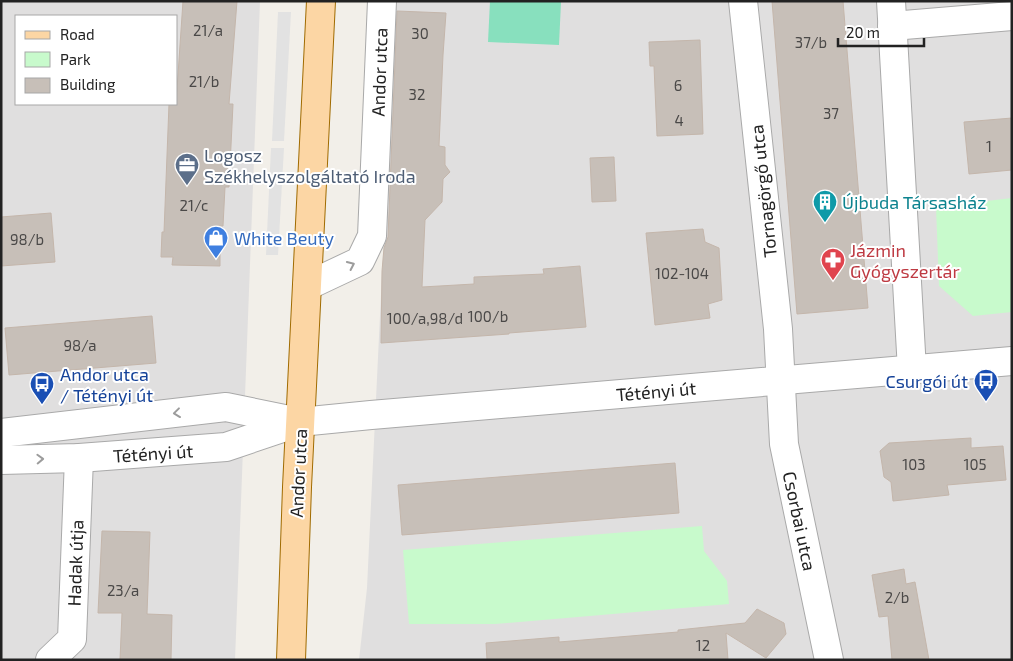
<svg xmlns="http://www.w3.org/2000/svg" width="1013" height="661" font-family="'Exo 2',sans-serif">
  <style>
    .residential { fill: #e0dfdf; fill-rule: evenodd }
    .park { fill: #c8facc }
    .pitch { fill: #88e0be }
    .parking { fill: #e2e2e2 }
    .building { fill: #c7bfb8; stroke: #c4b6ab }
    .lines { fill: none; stroke-linecap: round; stroke-linejoin: round }
    .minor-casing { stroke: #a9a9a9; stroke-width: 30 }
    .tertiary-casing { stroke: #a9a9a9; stroke-width: 30 }
    .primary-casing { stroke: #a06b00; stroke-width: 30 }
    .minor { stroke: #fff; stroke-width: 28 }
    .tertiary { stroke: #fff; stroke-width: 28 }
    .primary { stroke: #fcd6a4; stroke-width: 28 }
    .oneway { stroke: #9c9c9c }
    .labels { text-anchor: middle; dominant-baseline: central; stroke-width: 4; stroke-linejoin: round; paint-order: stroke }
    .number-label { font-size: 15px; fill: #4b4948 }
    .street-label { font-size: 18px; fill: #222; stroke: #fff }
    .service-label { font-size: 18px; fill: #4e5e75; stroke: #fff; text-anchor: start }
    .culture-label { font-size: 18px; fill: #0d838f; stroke: #fff; text-anchor: start }
    .shop-label { font-size: 18px; fill: #366cbe; stroke: #fff; text-anchor: start }
    .health-label { font-size: 18px; fill: #be3a42; stroke: #fff; text-anchor: start }
    .transit-label { font-size: 18px; fill: #164399; stroke: #fff; text-anchor: start }
  </style>
  <rect width="100%" height="100%" fill="#f2efe9"/>
  <g class="residential">
    <path d="M1,1h259l-25,659h-234zM16,16h160v88h-160z"/>
    <polygon points="395,1 1012,1 1012,660 359,660 367,588"/>
  </g>
  <g class="park">
    <polygon points="1012,198 1012,312 973,316 939,286 936,207"/>
    <polygon points="702,526 704,551 727,581 729,604 495,624 409,624 403,550"/>
  </g>
  <polygon class="pitch" points="490,1 561,2 559,45 488,42"/>
  <g class="parking">
    <polygon points="278,12 291,12 284,141 272,141"/>
    <polygon points="271,148 284,148 278,255 266,255"/>
  </g>
  <g class="building">
    <polygon points="183,1 237,1 229,104 233,104 229,187 225,187 223,226 220,226 220,266 172,265 173,257 161,257 162,232 164,232 169,104 176,104"/>
    <polygon points="772,1 843,1 868,308 797,314"/>
    <polygon points="397,11 446,13 443,55 439,146 445,147 445,165 450,172 443,179 442,202 425,220 422,287 474,284 474,277 544,274 543,269 580,266 586,327 509,333 509,334 381,343 382,271 384,248 388,237"/>
    <polygon points="700,40 703,134 657,136 654,66 650,66 649,42"/>
    <polygon points="1012,118 1012,170 969,174 964,122"/>
    <polygon points="614,157 616,201 592,202 590,158"/>
    <polygon points="51,213 55,262 1,266 1,217"/>
    <polygon points="703,229 705,242 719,248 722,300 708,304 710,318 655,325 646,233"/>
    <polygon points="152,316 156,363 9,375 5,328"/>
    <polygon points="971,438 971,448 1003,446 1006,480 947,485 949,495 893,501 891,482 884,477 880,451 889,443"/>
    <polygon points="675,463 679,513 402,535 398,485"/>
    <polygon points="102,531 150,532 147,614 172,615 171,660 120,660 122,613 98,613"/>
    <polygon points="904,569 906,584 915,582 929,660 892,660 888,616 879,617 872,575"/>
    <polygon points="757,609 784,623 786,634 766,658 726,633 728,660 487,660 486,643 559,637 559,642 678,632 678,630 745,623"/>
  </g>
  <g class="lines">
    <defs>
      <g id="minor">
        <polyline points="743,1 778,329 784,444 829,660"/>
        <polyline points="891,1 912,370"/>
        <polyline points="892,26 1012,16"/>
        <polyline points="307,286 360,261 372,236 382,1"/>
        <polyline points="50,660 72,639 79,458"/>
      </g>
      <g id="tertiary">
        <polyline points="1,433 226,407 299,422"/>
        <polyline points="1,460 79,458 226,447 300,422 371,415 1012,361"/>
      </g>
      <polyline id="primary" points="291,660 297,487 321,1"/>
    </defs>
    <use href="#minor" class="minor-casing"/>
    <use href="#tertiary" class="tertiary-casing"/>
    <use href="#primary" class="primary-casing"/>
    <use href="#minor" class="minor"/>
    <use href="#tertiary" class="tertiary"/>
    <use href="#primary" class="primary"/>
  </g>
  <defs><path id="oneway-chevron" d="M-2-3.5L2.5 0L-2 3.5" fill="none" stroke-width="1.6" stroke-linecap="round" stroke-linejoin="round" transform="scale(1.25)"/></defs>
  <g class="oneway">
    <use href="#oneway-chevron" transform="translate(351 265) rotate(-25)"/>
    <use href="#oneway-chevron" transform="translate(177 413) rotate(173)"/>
    <use href="#oneway-chevron" transform="translate(40 459) rotate(-2)"/>
  </g>
  <defs>
    <symbol id="office-pin" viewBox="-11 -11 22 30"><path d="M0 17L-7.5 6A9.5 9.5 0 1 1 7.5 6Z" fill="#5c6f8a" stroke="#fff"/><path d="M-6-3h4V-5.5h4V-3h4V5H-6ZM-1-4.5V-3h2v-1.5ZM-6 0V1H6V0Z" fill="#fff"/></symbol>
    <symbol id="building-pin" viewBox="-11 -11 22 30"><path d="M0 17L-7.5 6A9.5 9.5 0 1 1 7.5 6Z" fill="#0f9aa8" stroke="#fff"/><path d="M-4-6H4V6H1V3H-1V6H-4ZM-2.5-4.3h1.7v1.8h-1.7ZM.8-4.3h1.7v1.8H.8ZM-2.5-1h1.7V.8h-1.7ZM.8-1h1.7V.8H.8Z" fill="#fff"/></symbol>
    <symbol id="shop-pin" viewBox="-11 -11 22 30"><path d="M0 17L-7.5 6A9.5 9.5 0 1 1 7.5 6Z" fill="#3f7fe0" stroke="#fff"/><path d="M-5-2.5h2.3a2.7 3.5 0 0 1 5.4 0H5L5.5 6h-11ZM-1.5-2.5h3a1.5 2.3 0 0 0-3 0Z" fill="#fff"/></symbol>
    <symbol id="pharmacy-pin" viewBox="-11 -11 22 30"><path d="M0 17L-7.5 6A9.5 9.5 0 1 1 7.5 6Z" fill="#e0444e" stroke="#fff"/><path d="M-2-6h4v4h4v4h-4v4h-4v-4h-4v-4h4Z" fill="#fff"/></symbol>
    <symbol id="bus-pin" viewBox="-11 -11 22 30"><path d="M0 17L-7.5 6A9.5 9.5 0 1 1 7.5 6Z" fill="#1a4fb4" stroke="#fff"/><path d="M-5-6H5V4H4V6H2V4H-2V6H-4V4H-5ZM-3.5-4V0h7V-4ZM-3.5 1.2v1.5H-2V1.2ZM2 1.2v1.5H3.5V1.2Z" fill="#fff"/></symbol>
  </defs>
  <g fill-rule="evenodd">
    <use href="#office-pin" x="173" y="151" width="28" height="38"/>
    <use href="#building-pin" x="811" y="188" width="28" height="38"/>
    <use href="#shop-pin" x="202" y="224" width="28" height="38"/>
    <use href="#pharmacy-pin" x="819" y="246" width="28" height="38"/>
    <use href="#bus-pin" x="972" y="367" width="28" height="38"/>
    <use href="#bus-pin" x="28" y="370" width="28" height="38"/>
  </g>
  <g class="labels">
    <g class="number-label">
      <text x="208" y="30">21/a</text>
      <text x="420" y="33">30</text>
      <text x="811" y="42">37/b</text>
      <text x="204" y="81">21/b</text>
      <text x="678" y="85">6</text>
      <text x="417" y="94">32</text>
      <text x="831" y="113">37</text>
      <text x="679" y="120">4</text>
      <text x="989" y="146">1</text>
      <text x="194" y="205">21/c</text>
      <text x="27" y="239">98/b</text>
      <text x="682" y="273">102-104</text>
      <text x="488" y="316">100/b</text>
      <text x="425" y="318">100/a,98/d</text>
      <text x="80" y="345">98/a</text>
      <text x="914" y="464">103</text>
      <text x="975" y="464">105</text>
      <text x="123" y="590">23/a</text>
      <text x="897" y="597">2/b</text>
      <text x="703" y="645">12</text>
    </g>
    <g class="street-label">
      <text transform="translate(379 72) rotate(-88)">Andor utca</text>
      <text transform="translate(763 191) rotate(-96)">Tornagörgő utca</text>
      <text transform="translate(656 391) rotate(-5)">Tétényi út</text>
      <text transform="translate(153 453) rotate(-4)">Tétényi út</text>
      <text transform="translate(298 473) rotate(-87)">Andor utca</text>
      <text transform="translate(800 521) rotate(78)">Csorbai utca</text>
      <text transform="translate(75 563) rotate(-88)">Hadak útja</text>
    </g>
    <g class="service-label">
      <text x="204" y="155">Logosz<tspan x="204" dy="21">Székhelyszolgáltató Iroda</tspan></text>
    </g>
    <g class="culture-label">
      <text x="842" y="202">Újbuda Társasház</text>
    </g>
    <g class="shop-label">
      <text x="234" y="238">White Beuty</text>
    </g>
    <g class="health-label">
      <text x="850" y="250">Jázmin<tspan x="850" dy="21">Gyógyszertár</tspan></text>
    </g>
    <g class="transit-label">
      <text x="60" y="374">Andor utca<tspan x="60" dy="21">/ Tétényi út</tspan></text>
      <text x="968" y="381" text-anchor="end">Csurgói út</text>
    </g>
  </g>
  <rect width="1013" height="661" fill="none" stroke="#222222" stroke-width="5"/>
  <rect x="15" y="15" width="162" height="90" fill="#ffffff" stroke="#a7a7a7"/>
  <rect x="25" y="31" width="25" height="8" fill="#fcd6a4" stroke="#a7a7a7"/>
  <text x="60" y="40" font-size="15" fill="#222222">Road</text>
  <rect x="25" y="52" width="25" height="15" fill="#c8facc" stroke="#a7a7a7"/>
  <text x="60" y="65" font-size="15" fill="#222222">Park</text>
  <rect x="25" y="78" width="25" height="15" fill="#c7bfb8" stroke="#a7a7a7"/>
  <text x="60" y="90" font-size="15" fill="#222222">Building</text>
  <path d="M838 38v8h86v-8" fill="none" stroke="#222222" stroke-width="2.5"/>
  <text x="846" y="38" font-size="15" fill="#222222" stroke="#ffffff" stroke-width="4" paint-order="stroke">20 m</text>
</svg>
